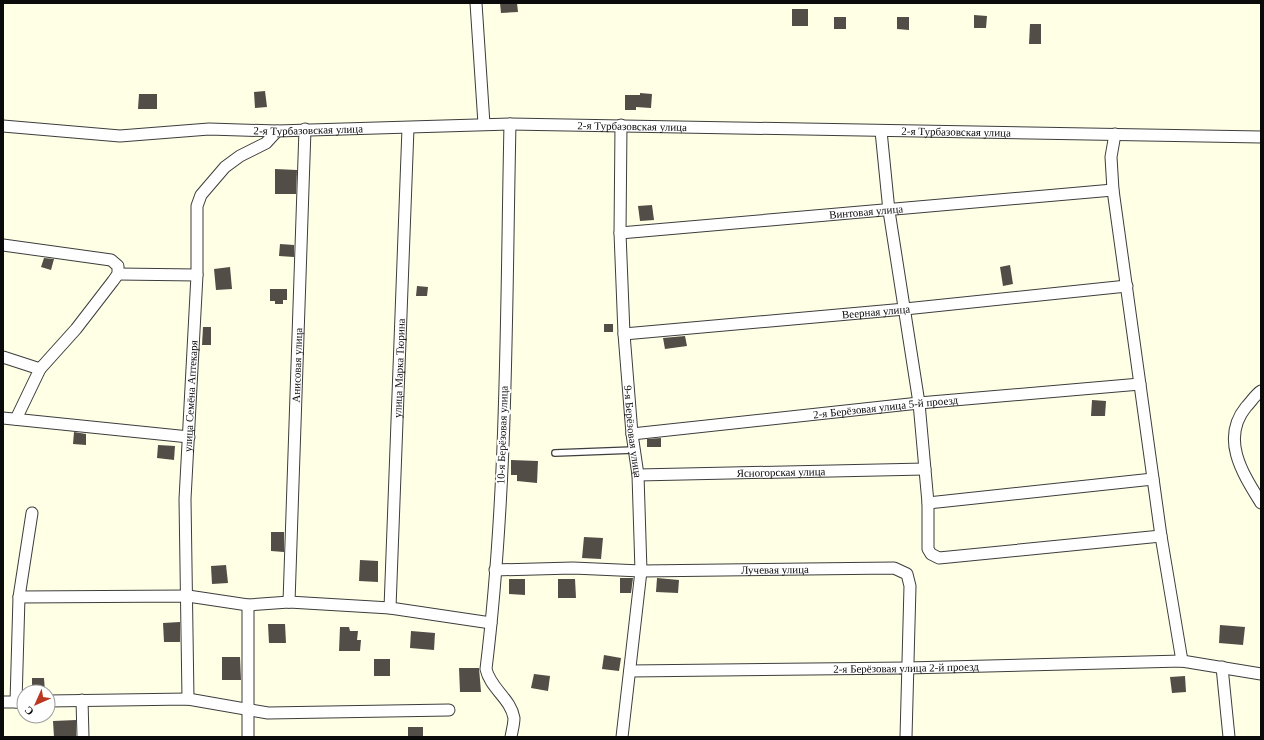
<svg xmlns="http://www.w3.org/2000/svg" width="1264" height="740" font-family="'Times New Roman',serif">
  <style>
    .building { fill: #524d46 }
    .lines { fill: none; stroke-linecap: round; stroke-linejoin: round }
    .service-casing { stroke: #3d3d3d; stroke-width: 8 }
    .minor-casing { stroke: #3d3d3d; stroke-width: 13 }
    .service { stroke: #fff; stroke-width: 5.5 }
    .minor { stroke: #fff; stroke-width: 11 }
    .labels { text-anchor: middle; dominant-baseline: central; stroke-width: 4; stroke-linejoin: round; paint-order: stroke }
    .street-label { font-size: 11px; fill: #0a0a0a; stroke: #fff }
  </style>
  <rect width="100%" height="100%" fill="#ffffe6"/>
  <g class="building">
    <polygon points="500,3 517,3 518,12 501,13"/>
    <rect x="792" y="9" width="16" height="17"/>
    <polygon points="974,15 987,16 986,28 974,28"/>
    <rect x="834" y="17" width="12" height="12"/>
    <polygon points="897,17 909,17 909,30 897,29"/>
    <polygon points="1030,24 1041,24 1041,44 1029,44"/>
    <polygon points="265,91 267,107 255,108 254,92"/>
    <polygon points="640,93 652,94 651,108 636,107 636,110 625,110 625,95 640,95"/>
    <polygon points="139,94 157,94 157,109 138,109"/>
    <polygon points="275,169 297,170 296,194 275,194"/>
    <polygon points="652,205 654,220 640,221 638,206"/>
    <polygon points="280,244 294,245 294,257 279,256"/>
    <polygon points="44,258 54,259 51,270 41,267"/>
    <polygon points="1010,265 1013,284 1003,286 1000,267"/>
    <polygon points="230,267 232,289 216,290 214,269"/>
    <polygon points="417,286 428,287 427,296 416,296"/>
    <polygon points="270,289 287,289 287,300 283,300 283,304 275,304 275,301 270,301"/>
    <rect x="604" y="324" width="9" height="8"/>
    <polygon points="203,327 211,327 211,345 202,345"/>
    <polygon points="685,336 687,346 665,349 663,338"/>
    <polygon points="1092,400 1106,401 1105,416 1091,416"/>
    <polygon points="74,432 86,434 86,445 73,444"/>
    <polygon points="661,438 661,447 647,447 647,439"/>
    <polygon points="158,445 175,446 174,460 157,458"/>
    <polygon points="511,460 538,461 537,483 517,481 517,475 511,475"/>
    <polygon points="271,532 284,532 284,552 271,551"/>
    <polygon points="584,537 603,538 601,559 582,558"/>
    <polygon points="360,560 378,561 378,582 359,581"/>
    <polygon points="226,565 228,583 212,584 211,566"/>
    <polygon points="620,578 633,578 631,593 620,593"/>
    <polygon points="657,578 679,580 678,593 656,592"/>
    <polygon points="509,579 525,579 525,595 509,594"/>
    <polygon points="558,579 575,579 576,598 558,598"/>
    <polygon points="180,622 180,642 164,642 163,623"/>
    <polygon points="268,624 285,624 286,643 269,643"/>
    <polygon points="1220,625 1245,627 1243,645 1219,643"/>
    <polygon points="340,627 349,627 350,631 358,631 357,640 361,640 360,651 339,651"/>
    <polygon points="411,631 435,633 434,650 410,648"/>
    <polygon points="604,655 621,658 619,671 602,669"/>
    <polygon points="222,657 240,657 241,680 222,680"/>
    <rect x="374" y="659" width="16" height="17"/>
    <polygon points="459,668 479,668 481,692 460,692"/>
    <polygon points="534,674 550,676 548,691 531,688"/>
    <polygon points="1185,676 1186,692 1172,693 1170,677"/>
    <polygon points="32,678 44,678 45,692 32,692"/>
    <polygon points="76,720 76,737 54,737 53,721"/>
    <rect x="408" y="727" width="15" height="10"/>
  </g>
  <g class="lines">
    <defs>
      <polyline id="service" points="555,453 634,450"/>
      <g id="minor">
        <polyline points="476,3 484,124"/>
        <path d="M510,124c-4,181 -2,364 -24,545 4,19 25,30 28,49 0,6 -2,13 -3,19"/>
        <path id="s1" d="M621,125l-1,108 4,101 8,100 6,41 3,96 -19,166"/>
        <path id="s2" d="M3,126l117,10 89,-7 68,2 233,-7 751,13"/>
        <polyline points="881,131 889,211 919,403 928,503 928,549 931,554 939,558 1161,536"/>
        <polyline points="1115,134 1111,157 1113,190 1161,536 1182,661"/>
        <path id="s3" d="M620,233l493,-43"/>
        <polyline points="3,245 111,260 118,266 118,274 113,281 76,329 40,369"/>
        <polyline points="118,274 197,275"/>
        <path id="s4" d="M624,334l281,-25 222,-23"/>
        <polyline points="3,357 40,369 16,419"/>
        <path d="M1261,391c-6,4 -10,11 -15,16 -26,32 -3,67 15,96"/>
        <polyline points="3,418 189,437"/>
        <path id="s5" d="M632,434l287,-31 221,-19"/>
        <path id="s6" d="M638,475l287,-6"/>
        <polyline points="928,503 1153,479"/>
        <path id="s7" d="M495,570l78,-2 68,3 253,-3 13,6 3,12 -4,151"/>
        <polyline points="19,597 188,596 248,605 289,602 390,608 491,623"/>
        <path id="s8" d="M289,602l16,-473"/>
        <path id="s9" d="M390,608l18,-480"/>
        <polyline points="1222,667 1229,737"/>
        <path id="s10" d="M630,671l277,-3 275,-7 79,13"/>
        <path id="s11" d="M188,699l-3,-200 12,-224v-69l4,-11 24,-28 15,-11 26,-13 11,-12"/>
        <polyline points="82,700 83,737"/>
        <polyline points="48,701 188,699 268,713 449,710"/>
        <polyline points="3,702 24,702"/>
        <polyline points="16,702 19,597 32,513"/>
        <polyline points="248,737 248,605"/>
      </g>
    </defs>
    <use href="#service" class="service-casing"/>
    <use href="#minor" class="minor-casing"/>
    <use href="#service" class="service"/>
    <use href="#minor" class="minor"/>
  </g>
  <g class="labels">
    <g class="street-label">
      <text stroke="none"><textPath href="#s2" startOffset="630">2-я Турбазовская улица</textPath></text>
      <text stroke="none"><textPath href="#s2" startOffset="306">2-я Турбазовская улица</textPath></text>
      <text stroke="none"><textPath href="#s2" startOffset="954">2-я Турбазовская улица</textPath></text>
      <text stroke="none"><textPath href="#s3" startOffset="247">Винтовая улица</textPath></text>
      <text stroke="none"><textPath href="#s4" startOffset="253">Веерная улица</textPath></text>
      <text stroke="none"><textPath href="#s8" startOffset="237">Анисовая улица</textPath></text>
      <text stroke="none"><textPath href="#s9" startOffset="240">улица Марка Тюрина</textPath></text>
      <text stroke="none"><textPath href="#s11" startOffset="303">улица Семёна Аптекаря</textPath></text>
      <text stroke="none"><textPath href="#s5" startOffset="255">2-я Берёзовая улица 5-й проезд</textPath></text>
      <text stroke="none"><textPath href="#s1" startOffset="307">9-я Берёзовая улица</textPath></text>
      <text transform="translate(502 435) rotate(-88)">10-я Берёзовая улица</text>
      <text stroke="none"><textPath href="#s6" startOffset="143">Ясногорская улица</textPath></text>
      <text stroke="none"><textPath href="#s7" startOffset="280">Лучевая улица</textPath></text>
      <text stroke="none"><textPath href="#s10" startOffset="276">2-я Берёзовая улица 2-й проезд</textPath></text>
    </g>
  </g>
  <rect width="1264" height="740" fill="none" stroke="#0a0a0a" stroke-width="8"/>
  <g transform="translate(36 704) rotate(225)"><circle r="19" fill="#ffffff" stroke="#9d9d9d"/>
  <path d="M0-3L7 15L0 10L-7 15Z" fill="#bb3820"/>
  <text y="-6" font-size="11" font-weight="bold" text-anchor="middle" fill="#0a0a0a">С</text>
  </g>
</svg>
